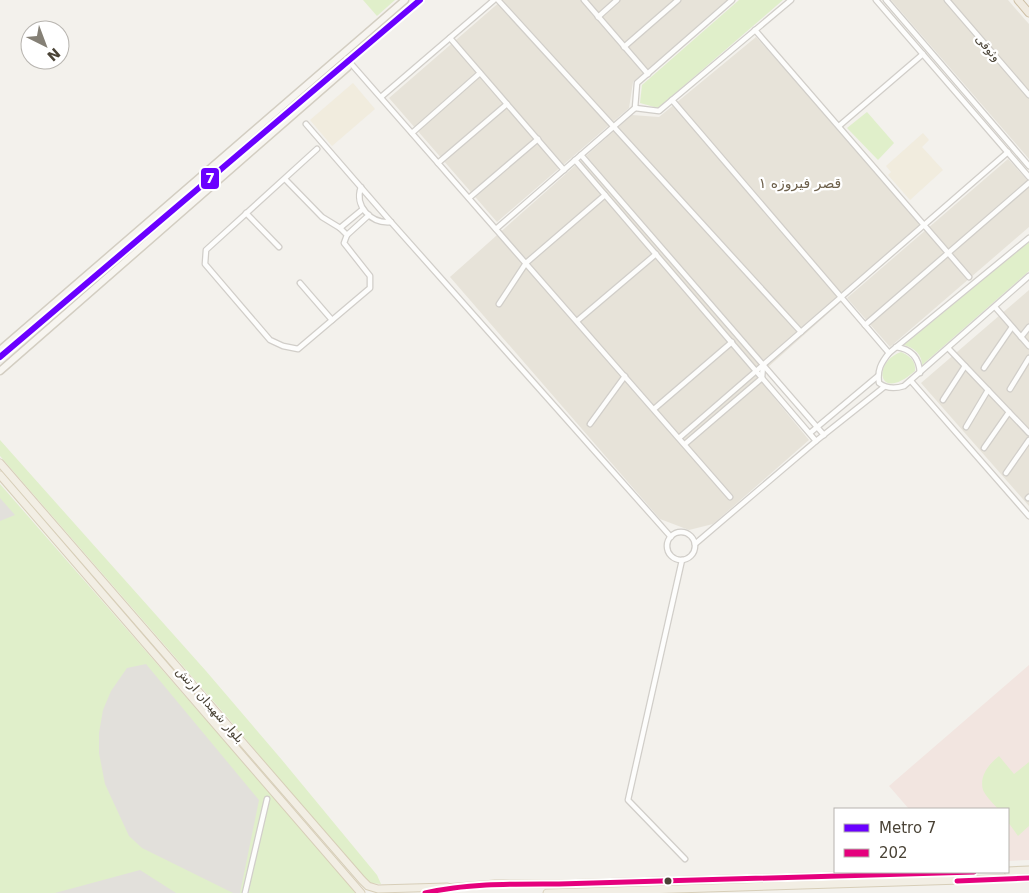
<svg xmlns="http://www.w3.org/2000/svg" width="1029" height="893" font-family="'DejaVu Sans','Noto Naskh Arabic',sans-serif">
  <style>
    .residential { fill: #e7e3d9 }
    .education { fill: #f1ecde }
    .medical { fill: #f2e5e0 }
    .green { fill: #e0efca }
    .parking { fill: #e2e0db }
    .lines { fill: none; stroke-linecap: round; stroke-linejoin: round }
    .minor-casing { stroke: #d1cec9; stroke-width: 7 }
    .secondary-casing { stroke: #d3cec2; stroke-width: 9 }
    .primary-casing { stroke: #d7ceb8; stroke-width: 9 }
    .trunk-casing { stroke: #cdbfa5; stroke-width: 9 }
    .minor { stroke: #fdfdfc; stroke-width: 4.5 }
    .secondary { stroke: #f7f5f0; stroke-width: 6 }
    .primary { stroke: #f2eee4; stroke-width: 7 }
    .trunk { stroke: #f0eadf; stroke-width: 7 }
    .bus-1-casing { stroke: #fff; stroke-width: 9 }
    .bus-1 { stroke: #e5007d; stroke-width: 5 }
    .metro-1-casing { stroke: #fff; stroke-width: 10 }
    .metro-1 { stroke: #6a00ff; stroke-width: 6 }
    .bus-dot { fill: #4a4336; stroke: #fff; stroke-width: 2 }
    .labels { text-anchor: middle; dominant-baseline: central; stroke-width: 4.5; stroke-linejoin: round; paint-order: stroke }
    .street-label { font-size: 12px; fill: #4a4336; stroke: #fff }
    .neighbourhood-label { font-size: 14px; fill: #6e614c; stroke: #fff }
    .line-badge { stroke: #fff; stroke-width: 2 }
    .badge-label { font-size: 14px; text-anchor: middle; font-weight: bold; fill: #fff }
  </style>
  <rect width="100%" height="100%" fill="#f3f1ec"/>
  <g class="residential">
    <polygon points="502,0 729,0 633,82 629,108 497,222 389,98"/>
    <polygon points="891,0 1008,0 1029,24 1029,159"/>
    <polygon points="756,37 926,226 757,377 809,440 713,524 689,530 660,519 450,277 632,115 659,117"/>
    <polygon points="1008,159 1029,182 1029,227 890,347 847,298"/>
    <polygon points="1029,290 1029,506 921,383"/>
  </g>
  <g class="education">
    <polygon points="353,83 375,109 332,146 310,120"/>
    <polygon points="923,133 929,140 922,147 943,170 910,200 888,175 891,172 886,166"/>
  </g>
  <polygon class="medical" points="1029,665 1029,860 1008,861 1008,809 909,809 889,786"/>
  <g class="green">
    <polygon points="363,0 395,0 377,16"/>
    <polygon points="739,0 783,0 658,108 640,103 642,85"/>
    <polygon points="867,112 894,143 878,160 847,128"/>
    <path d="M1029,242v29l-107,94c0,-11 -8,-17 -18,-20z"/>
    <path d="M901,352c9,4 15,9 14,19 -38,33 -43,-9 -14,-19z"/>
    <polygon points="0,440 206,671 282,760 377,875 381,884 369,883 360,875 228,718 0,456"/>
    <polygon points="0,484 357,893 0,893"/>
    <path d="M999,756l15,18 15,-12v64l-11,10 -10,-14v-13h-10c-4,-5 -12,-12 -15,-19 -4,-14 6,-26 16,-34z"/>
  </g>
  <g class="parking">
    <polygon points="0,498 15,515 0,521"/>
    <polygon points="146,664 259,800 240,893 233,893 142,848 129,836 105,784 99,753 99,733 103,710 111,691 127,668"/>
    <polygon points="140,870 176,893 55,893"/>
  </g>
  <g class="lines">
    <defs>
      <g id="minor">
        <polyline points="498,0 801,332"/>
        <polyline points="584,0 648,74"/>
        <polyline points="876,0 1029,177"/>
        <polyline points="886,0 1029,166"/>
        <polyline points="947,0 1029,95"/>
        <polyline points="598,17 617,0"/>
        <polyline points="755,30 969,277"/>
        <polyline points="450,38 564,170"/>
        <polyline points="624,47 678,0"/>
        <polyline points="347,59 730,497"/>
        <polyline points="381,97 494,0"/>
        <polyline points="672,100 889,353"/>
        <polyline points="635,108 659,111 791,0"/>
        <polyline points="306,124 391,222 671,537"/>
        <polyline points="839,126 923,54"/>
        <polyline points="412,133 480,73"/>
        <polyline points="581,155 824,435"/>
        <polyline points="575,160 816,441"/>
        <polyline points="438,163 507,104"/>
        <polyline points="285,179 322,217 340,228 347,235 344,243 370,276 370,288 298,349 283,346 270,340 205,264 206,250 317,149"/>
        <path d="M361,187c-7,19 10,37 30,35"/>
        <polyline points="469,198 538,139"/>
        <polyline points="246,213 279,247"/>
        <polyline points="340,228 363,209"/>
        <polyline points="496,229 635,108 637,83 732,0"/>
        <polyline points="347,235 369,215"/>
        <path d="M1029,238l-140,115c-8,10 -12,17 -10,30 8,6 16,6 25,3l125,-110"/>
        <polyline points="300,283 332,320"/>
        <polyline points="499,304 526,263 605,195"/>
        <polyline points="995,307 1029,346"/>
        <polyline points="577,321 656,254"/>
        <polyline points="865,325 1029,183"/>
        <polyline points="1021,337 1029,327"/>
        <path d="M896,347c15,2 23,10 24,26"/>
        <polyline points="948,348 1029,433"/>
        <polyline points="984,368 1012,327"/>
        <polyline points="911,381 1029,516"/>
        <polyline points="1010,389 1029,358"/>
        <polyline points="943,400 965,366"/>
        <polyline points="654,409 732,342"/>
        <polyline points="590,424 625,376"/>
        <polyline points="966,427 988,390"/>
        <polyline points="810,433 878,376"/>
        <polyline points="679,438 1008,152"/>
        <polyline points="685,444 762,378 763,365"/>
        <polyline points="984,448 1009,412"/>
        <polyline points="1006,473 1029,440"/>
        <polyline points="1028,498 1029,497"/>
        <circle cx="681" cy="546" r="14"/>
        <polyline points="695,544 816,441 884,387"/>
        <polyline points="682,560 628,800 685,859"/>
        <polyline points="245,893 267,799"/>
      </g>
      <g id="secondary">
        <polyline points="0,350 405,0"/>
        <polyline points="0,371 348,67 347,59"/>
      </g>
      <g id="primary">
        <polyline points="0,463 362,880 368,886 378,889 447,887"/>
        <polyline points="0,475 361,893"/>
        <polyline points="1008,871 1029,870"/>
        <polyline points="445,888 495,884 559,884 974,872"/>
        <polyline points="547,893 1029,878"/>
      </g>
      <polyline id="trunk" points="1018,0 1029,13"/>
    </defs>
    <use href="#minor" class="minor-casing"/>
    <use href="#secondary" class="secondary-casing"/>
    <use href="#primary" class="primary-casing"/>
    <use href="#trunk" class="trunk-casing"/>
    <use href="#minor" class="minor"/>
    <use href="#secondary" class="secondary"/>
    <use href="#primary" class="primary"/>
    <use href="#trunk" class="trunk"/>
    <defs>
      <g id="bus-1">
        <polyline points="957,881 1029,878"/>
        <path d="M425,893c44,-10 89,-9 134,-9l415,-12"/>
      </g>
    </defs>
    <use href="#bus-1" class="bus-1-casing"/>
    <use href="#bus-1" class="bus-1"/>
    <defs>
      <polyline id="metro-1" points="0,357 420,0"/>
    </defs>
    <use href="#metro-1" class="metro-1-casing"/>
    <use href="#metro-1" class="metro-1"/>
  </g>
  <circle class="bus-dot" cx="668" cy="881" r="4.5"/>
  <g class="labels">
    <g class="street-label">
      <text transform="translate(988 48) rotate(49)">وثوقی</text>
      <text transform="translate(210 705) rotate(49)">بلوار شهیدان ارتش</text>
    </g>
    <g class="neighbourhood-label">
      <text x="800" y="183">قصر فیروزه ۱</text>
    </g>
  </g>
  <rect class="line-badge" x="200" y="167" width="20" height="23" rx="5" fill="#6a00ff"/>
  <g class="badge-label">
    <text x="210" y="183">7</text>
  </g>
  <rect x="834" y="808" width="175" height="65" fill="#ffffff" stroke="#b7b4af"/>
  <rect x="844" y="824" width="25" height="8" fill="#6a00ff" stroke="#b7b4af"/>
  <text x="879" y="833" font-size="15" fill="#4a4336">Metro 7</text>
  <rect x="844" y="849" width="25" height="8" fill="#e5007d" stroke="#b7b4af"/>
  <text x="879" y="858" font-size="15" fill="#4a4336">202</text>
  <g transform="translate(45 45) rotate(138)"><circle r="24" fill="#ffffff" stroke="#b7b4af"/>
  <path d="M0-4L9 19L0 12L-9 19Z" fill="#858076"/>
  <text y="-8" font-size="14" font-weight="bold" text-anchor="middle" fill="#4a4336">N</text>
  </g>
</svg>
